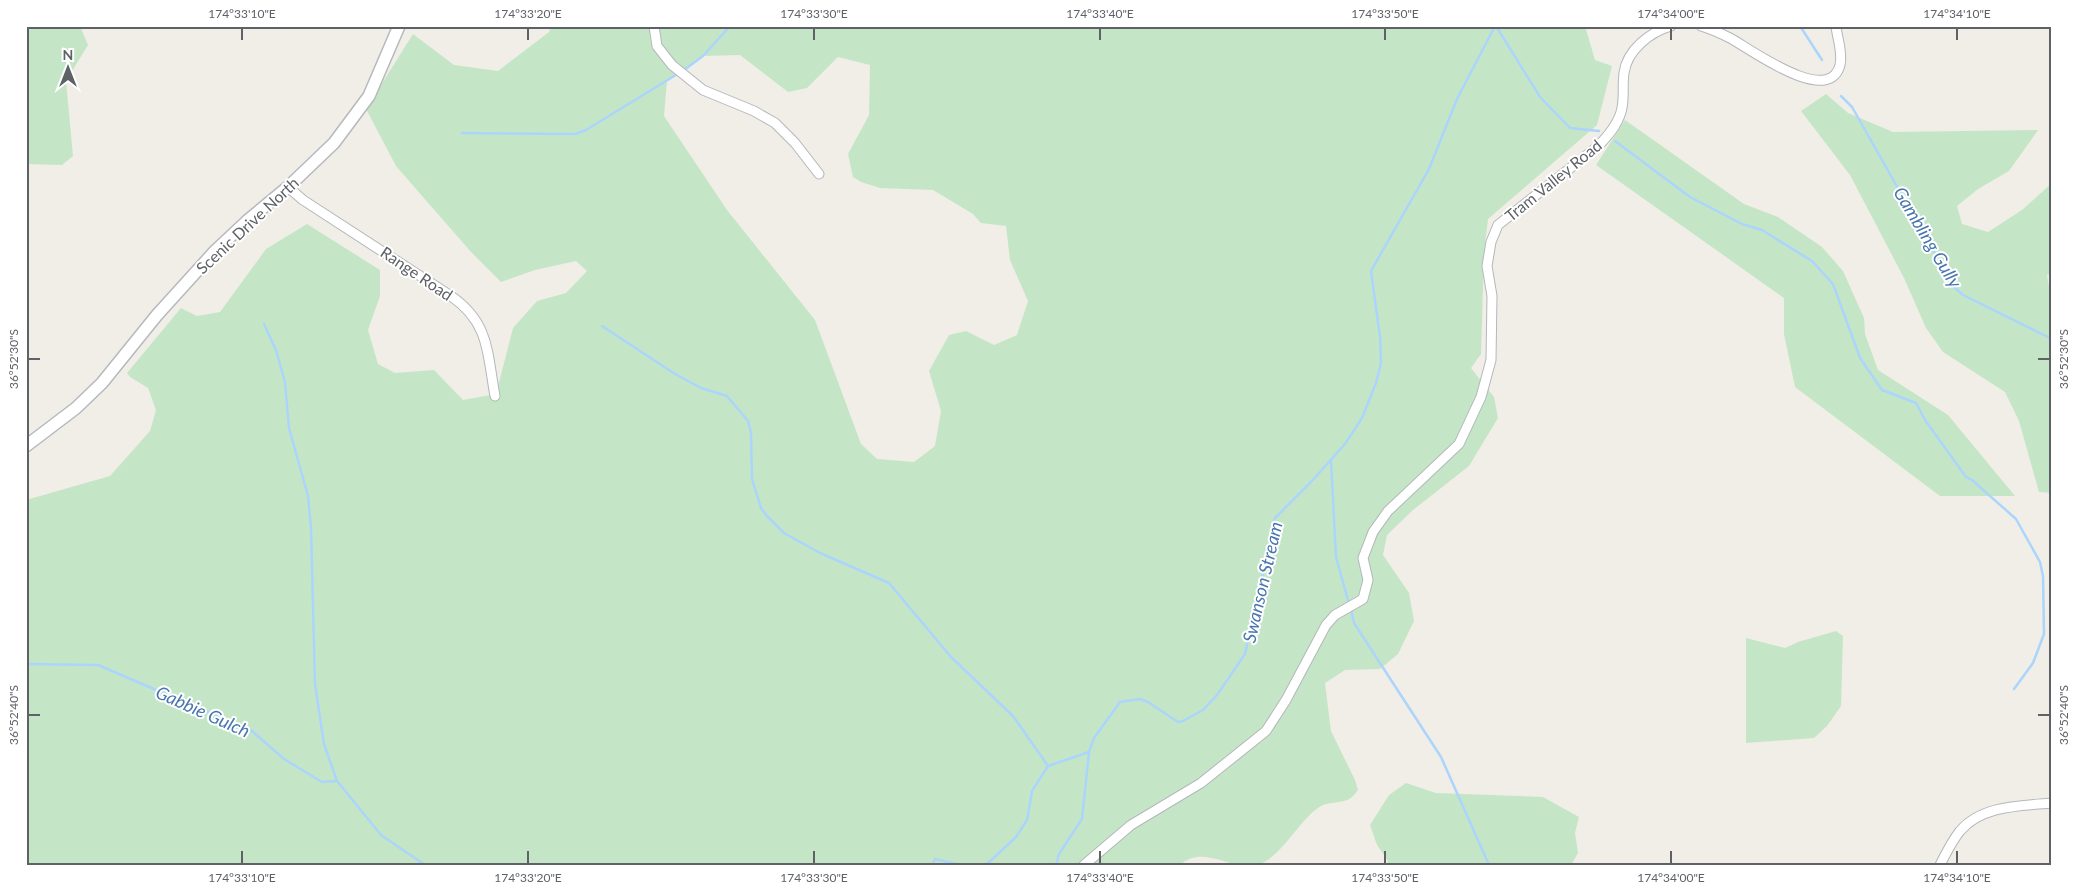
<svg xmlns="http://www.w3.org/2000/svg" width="2078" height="891" font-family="Lato,sans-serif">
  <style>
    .green { fill: #c5e6c6; fill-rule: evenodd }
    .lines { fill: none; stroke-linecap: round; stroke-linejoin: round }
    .stream { stroke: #abd5fc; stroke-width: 2.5 }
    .street-casing { stroke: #b4b7bb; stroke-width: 11 }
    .secondary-casing { stroke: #b5b9be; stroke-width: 14 }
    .street { stroke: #fff; stroke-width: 9 }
    .secondary { stroke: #fff; stroke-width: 11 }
    .ticks { fill: none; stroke: #5e6267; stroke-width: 2 }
    .labels { text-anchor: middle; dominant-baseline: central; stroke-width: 4; stroke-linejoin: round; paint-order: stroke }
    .street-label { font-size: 16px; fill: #5e6267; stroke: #fff }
    .water-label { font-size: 18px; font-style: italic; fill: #4775ae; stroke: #fff }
    .neatline { fill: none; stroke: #5e6267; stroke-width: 2 }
    .ticks-label { font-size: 12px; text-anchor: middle; fill: #5e6267 }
  </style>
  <rect width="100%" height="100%" fill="#f0eee7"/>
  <g class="green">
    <polygon points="36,26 80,26 88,45 66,81 73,156 62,165 26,164 26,27"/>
    <path d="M551,26h1034l10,34 17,6 -15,59 -109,94 -4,34 -3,101 -10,14 23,29 4,21 -29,48 -56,44 -26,25 -4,20 26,38 5,28 -16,33 -18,15 -35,1 -20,13 6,48 24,49 3,10c-3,4 -7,9 -11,10 -8,3 -19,2 -26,6 -22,13 -39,52 -64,59 -27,6 -53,-21 -77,0h-1151l-3,-3v-362l84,-24 40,-45 6,-21 -8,-22 -18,-11 -3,-4 54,-65 16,8 23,-4 46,-63 41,-25 73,46v26l-12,34 10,34 17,9 39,-3 29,30 33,-6 17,-66 24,-27 29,-8 21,-22 -11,-10 -41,9 -34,12 -30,-30 -75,-86 -30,-57 47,-75 41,31 44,6 51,-39zM740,55l48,37 19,-4 31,-31 32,8 -1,50 -21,39 5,23 8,5 19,6 53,2 40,24 8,9 25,3 4,34 18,41 -11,34 -23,10 -28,-14 -17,4 -20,36 12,40 -6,35 -21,16 -37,-3 -16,-15 -46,-124 -88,-110 -63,-94 3,-35 36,-25z"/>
    <polygon points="1826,94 1848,113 1893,132 2038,130 2009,171 1978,189 1957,206 1962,224 1988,232 2022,210 2052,183 2052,273 2047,275 2050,291 2052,291 2052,493 2039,492 2019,421 2005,392 1943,352 1926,328 1904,278 1850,175 1801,111"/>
    <polygon points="1625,120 1744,204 1778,217 1822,247 1843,271 1864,318 1865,334 1878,370 1948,415 2015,496 1940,496 1795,387 1784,334 1784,298 1596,165"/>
    <polygon points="1836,631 1843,636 1841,706 1827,726 1814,738 1746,743 1746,638 1785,648 1798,642"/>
    <polygon points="1406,783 1436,793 1543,797 1579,817 1575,833 1578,853 1571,865 1386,865 1388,861 1377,845 1370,825 1389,795"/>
  </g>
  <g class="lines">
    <g class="stream">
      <polyline points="1496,26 1540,97 1570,128 1599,131"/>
      <polyline points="1800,26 1822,60"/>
      <polyline points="684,70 703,56 730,26"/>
      <polyline points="1841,96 1852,107 1954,287 1963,295 2052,339"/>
      <polyline points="462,133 575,134 586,130 679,73"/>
      <polyline points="1615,141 1690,197 1742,224 1762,230 1812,261 1833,284 1860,358 1882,390 1916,403 1925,420 1966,477 1972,480 2016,519 2040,562 2043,576 2044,634 2033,663 2014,689"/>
      <polyline points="264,324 276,350 285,382 289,428 308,496 311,528 315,684 324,744 337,781 381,835 425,865"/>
      <polyline points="602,326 675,374 701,388 727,396 748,421 751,433 752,479 761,508 767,516 784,533 820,553 889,583 951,657 1013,716 1048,766"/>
      <polyline points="1331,460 1336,557 1349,604"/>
      <polyline points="1351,609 1354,623 1441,757 1489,865"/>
      <polyline points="26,664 98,665 252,731 284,759 322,782 337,781"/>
      <polyline points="932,865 935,859 960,865"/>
      <polyline points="986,865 1016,837 1027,820 1032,791 1048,766 1089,752"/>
      <polyline points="1056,865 1059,854 1082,819 1089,752 1094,738 1120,702 1140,699 1148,702 1178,722 1183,721 1203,710 1217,695 1245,654 1275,518 1311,482 1345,444 1362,418 1376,383 1381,363 1380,337 1371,271 1429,169 1457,99 1495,26"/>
    </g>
    <defs>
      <g id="street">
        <polyline points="654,26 657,46 672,65 703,90 754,111 775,123 795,143 819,174"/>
        <path d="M1701,26c10,3 19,7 29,12 19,10 99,70 110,27 3,-13 -3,-27 -4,-39"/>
        <path d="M288,187l15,13 148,96c39,27 36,57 44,100"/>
        <path d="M1084,865l47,-40 70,-42 65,-52 20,-31 40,-75 9,-10 28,-16 5,-19 -5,-22 10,-26 15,-21 71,-67 22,-47 10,-37 1,-64 -5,-30 4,-24 7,-17 99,-78c10,-10 20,-21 24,-35 4,-13 1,-25 3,-39 3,-23 26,-41 47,-47"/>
        <path d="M1940,865c6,-12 12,-24 20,-34 22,-26 61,-25 92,-28"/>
      </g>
      <polyline id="secondary" points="26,446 76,408 102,383 157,315 215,251 247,221 288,187 334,143 369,96 399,26"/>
    </defs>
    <use href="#street" class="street-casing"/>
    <use href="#secondary" class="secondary-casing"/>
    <use href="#street" class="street"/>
    <use href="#secondary" class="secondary"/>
  </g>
  <path class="ticks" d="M242,28v12M528,28v12M814,28v12M1100,28v12M1385,28v12M1671,28v12M1957,28v12M28,359h12M2038,359h12M28,715h12M2038,715h12M242,851v13M528,851v13M814,851v13M1100,851v13M1385,851v13M1671,851v13M1957,851v13"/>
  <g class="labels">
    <g class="street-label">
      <text transform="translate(1553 180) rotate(-39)">Tram Valley Road</text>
      <text transform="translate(247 225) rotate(-43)">Scenic Drive North</text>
      <text transform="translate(417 273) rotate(34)">Range Road</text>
    </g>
    <g class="water-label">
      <text transform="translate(1928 237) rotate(59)">Gambling Gully</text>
      <text transform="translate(1262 582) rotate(-77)">Swanson Stream</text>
      <text transform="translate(203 711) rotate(24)">Gabbie Gulch</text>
    </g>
  </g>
  <rect width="2078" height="891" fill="none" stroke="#ffffff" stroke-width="55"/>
  <g transform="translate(68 68)" stroke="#ffffff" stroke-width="4" paint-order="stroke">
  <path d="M0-4L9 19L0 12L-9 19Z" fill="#5e6267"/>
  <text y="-8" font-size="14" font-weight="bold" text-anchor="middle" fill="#5e6267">N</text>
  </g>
  <rect x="28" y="28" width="2022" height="836" class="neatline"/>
  <g class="ticks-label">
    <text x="242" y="18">174°33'10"E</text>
    <text x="528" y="18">174°33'20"E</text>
    <text x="814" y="18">174°33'30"E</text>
    <text x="1100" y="18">174°33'40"E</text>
    <text x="1385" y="18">174°33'50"E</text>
    <text x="1671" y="18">174°34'00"E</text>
    <text x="1957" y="18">174°34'10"E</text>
    <text transform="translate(14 359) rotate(-90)" y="4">36°52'30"S</text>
    <text transform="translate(2064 359) rotate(-90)" y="4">36°52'30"S</text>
    <text transform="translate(14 715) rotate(-90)" y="4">36°52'40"S</text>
    <text transform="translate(2064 715) rotate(-90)" y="4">36°52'40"S</text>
    <text x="242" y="882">174°33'10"E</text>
    <text x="528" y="882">174°33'20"E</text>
    <text x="814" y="882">174°33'30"E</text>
    <text x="1100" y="882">174°33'40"E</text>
    <text x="1385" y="882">174°33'50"E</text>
    <text x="1671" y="882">174°34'00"E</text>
    <text x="1957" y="882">174°34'10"E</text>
  </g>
</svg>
